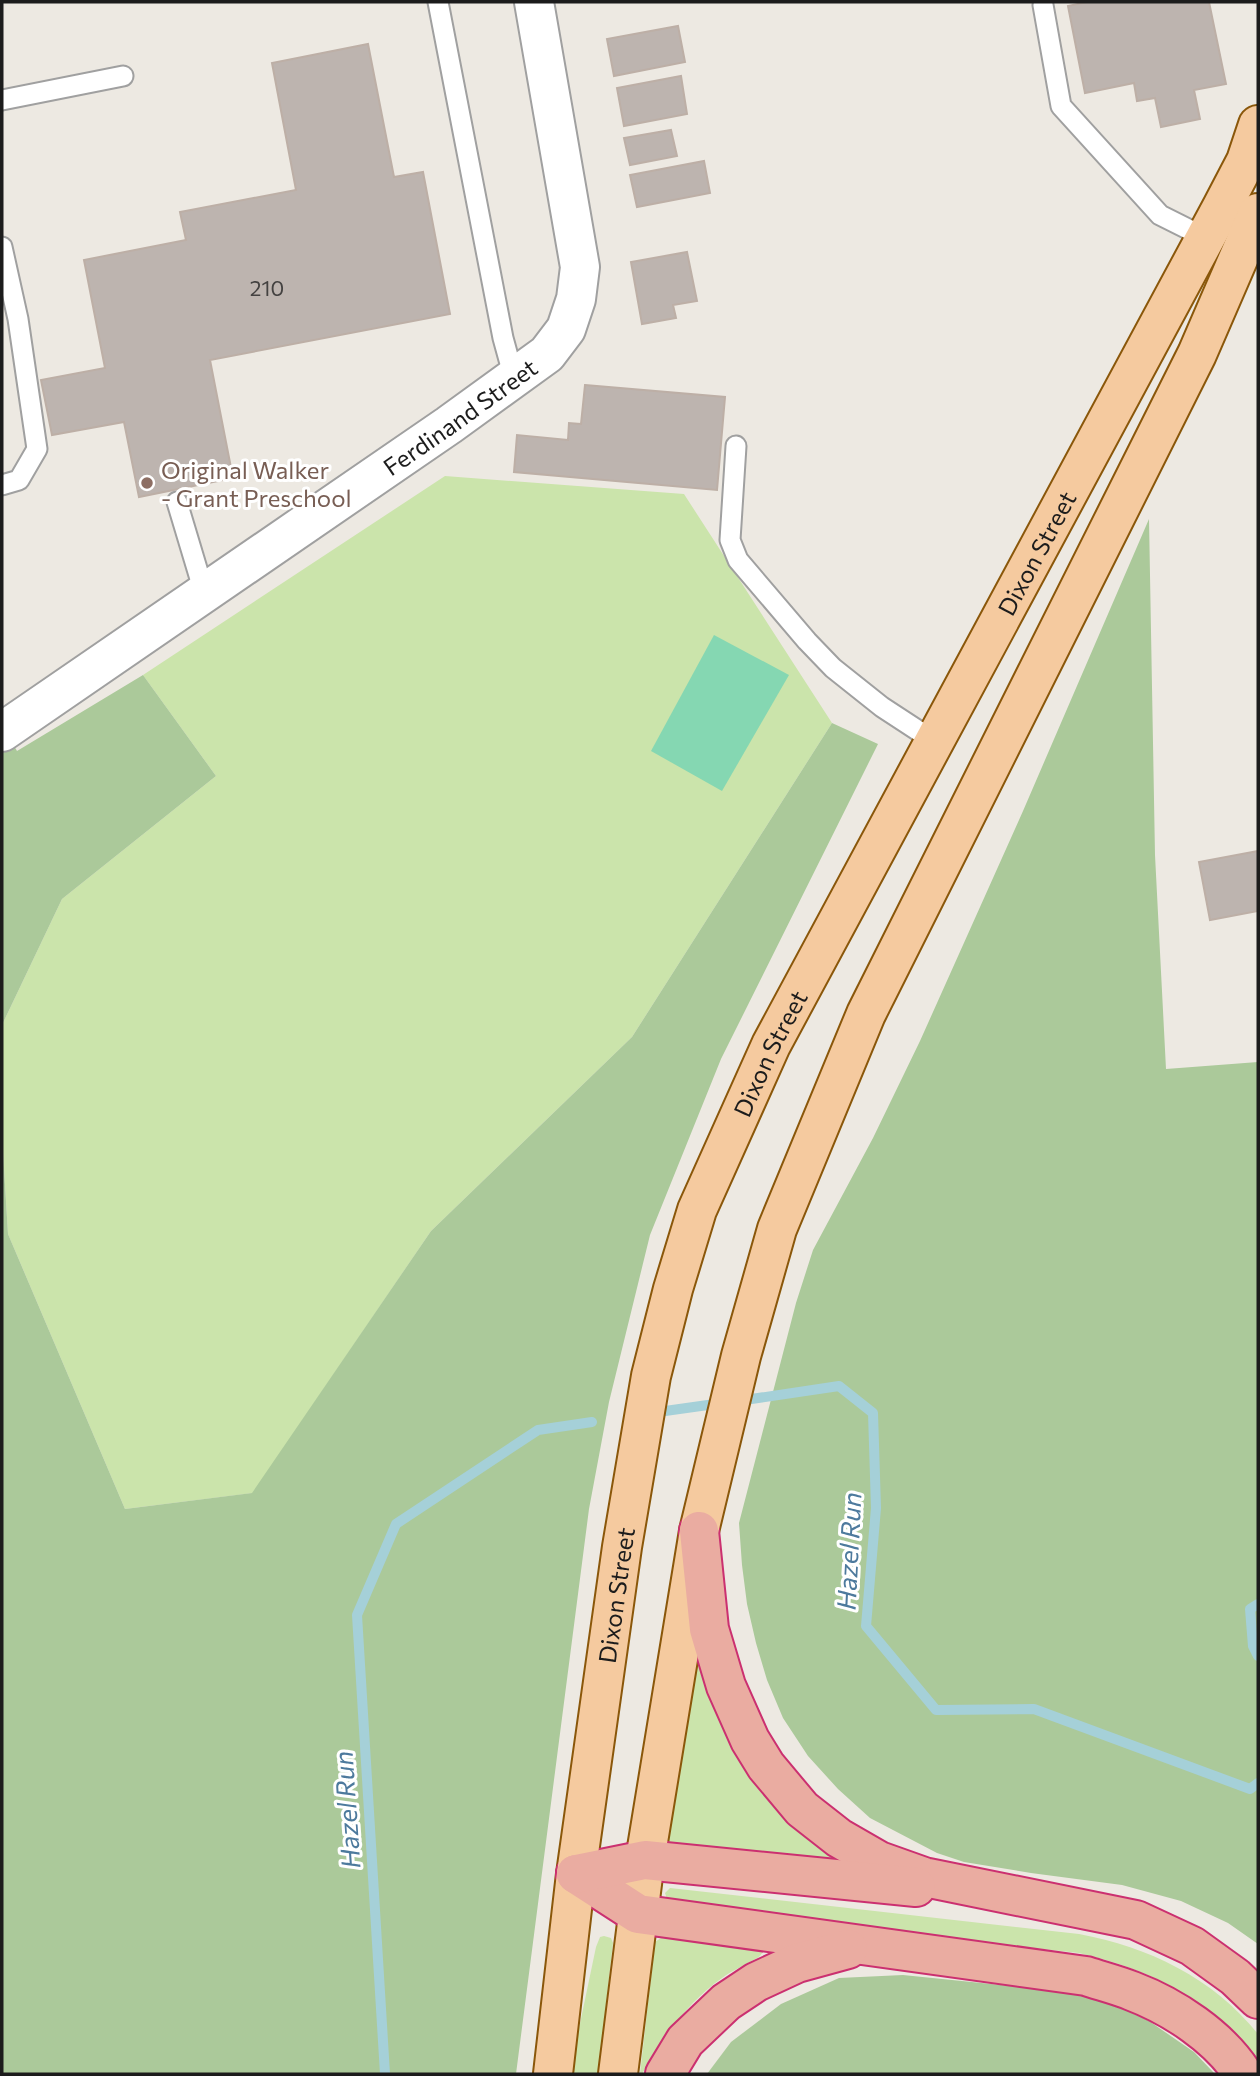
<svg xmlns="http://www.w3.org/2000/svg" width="1260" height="2076" font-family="Commissioner,sans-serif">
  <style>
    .grass { fill: #cbe4ab }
    .forest { fill: #abc99a }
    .pitch { fill: #85d7b2 }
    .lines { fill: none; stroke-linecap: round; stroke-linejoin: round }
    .stream { stroke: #a5d0d8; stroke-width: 10 }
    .building { fill: #bdb4af; stroke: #bdafa6; stroke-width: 2 }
    .service-casing { stroke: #a0a0a0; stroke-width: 23 }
    .minor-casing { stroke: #a0a0a0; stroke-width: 42 }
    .primary-casing { stroke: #8a570a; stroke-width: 42 }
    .trunk-casing { stroke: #cb3070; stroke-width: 42 }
    .service { stroke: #fff; stroke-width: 19 }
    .minor { stroke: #fff; stroke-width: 38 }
    .primary { stroke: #f5ca9f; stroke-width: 38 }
    .trunk { stroke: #eaaca1; stroke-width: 38 }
    .education-dot { fill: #8d6e63; stroke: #fff; stroke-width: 2.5 }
    .labels { text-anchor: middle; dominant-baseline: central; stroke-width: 6; stroke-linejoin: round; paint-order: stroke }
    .number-label { font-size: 21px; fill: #444241 }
    .street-label { font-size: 24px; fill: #1c1c1c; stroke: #fff }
    .education-label { font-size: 24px; fill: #785e54; stroke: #fff; text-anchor: start }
    .water-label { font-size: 26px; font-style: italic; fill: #4d7a9d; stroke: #fff }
  </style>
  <rect width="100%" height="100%" fill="#ede9e2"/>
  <g class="grass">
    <polygon points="445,476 684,494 832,723 632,1037 431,1231 253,1493 125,1509 8,1234 2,1135 2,1025 62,899 216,776 143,675"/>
    <polygon points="694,1630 843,1861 674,1847 666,1840"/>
    <path d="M670,1888l409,46c70,13 134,44 179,100v33c-18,-22 -37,-45 -60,-63 -35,-27 -77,-41 -119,-51l-210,-23 -202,-31 -2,-6z"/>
    <polygon points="604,1936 611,1938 613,1943 598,2074 573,2074 578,2033 596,1947 600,1937"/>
    <path d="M661,1938l98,10 4,4 -4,5c-12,7 -26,13 -37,21 -34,24 -60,60 -80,96h-2l15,-132z"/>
  </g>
  <g class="forest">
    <polygon points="1149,519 1155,855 1166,1069 1258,1062 1258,1944 1228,1923 1181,1901 1122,1885 1031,1873 964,1862 937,1853 870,1818 838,1789 808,1756 783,1718 767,1680 756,1643 747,1604 742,1565 739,1523 796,1303 813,1250 873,1138 920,1041 1023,811"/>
    <polygon points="143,675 216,776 62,899 2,1025 2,725 17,751"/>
    <polygon points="832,723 878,744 721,1059 650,1235 609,1402 589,1509 516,2074 2,2074 2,1135 8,1234 125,1509 252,1493 431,1231 632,1037"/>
    <polygon points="903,1975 1059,1991 1109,2002 1149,2021 1194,2052 1215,2074 707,2074 731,2042 781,2004 839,1978"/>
  </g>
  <polygon class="pitch" points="714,635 789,675 722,791 651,751"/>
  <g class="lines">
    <g class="stream">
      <polyline points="738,1401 839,1386 873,1413 876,1508 866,1626 936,1710 1034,1709 1250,1789 1258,1783"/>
      <polyline points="651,1413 722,1403"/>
      <polyline points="1258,1604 1250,1609 1253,1646 1258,1656"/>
      <polyline points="385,2074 357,1615 396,1524 538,1430 592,1422"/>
    </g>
  </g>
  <g class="building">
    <polygon points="1087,2 1209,2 1226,84 1194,90 1200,119 1161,127 1155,98 1137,101 1134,83 1085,93 1068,6"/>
    <polygon points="678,26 685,62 614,76 607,39"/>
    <polygon points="368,44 394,177 423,172 450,314 210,360 233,478 139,497 124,422 52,435 41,380 105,368 84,260 186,240 180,212 296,190 272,63"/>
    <polygon points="681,76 687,114 624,126 617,88"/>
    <polygon points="671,130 677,156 630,165 624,138"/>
    <polygon points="704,161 710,193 637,207 630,175"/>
    <polygon points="687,252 697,301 673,305 676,318 642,324 631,262"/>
    <polygon points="585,385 725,397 717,490 514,472 517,435 568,440 569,423 581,424"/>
    <polygon points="1258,851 1258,911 1210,920 1199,862"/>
  </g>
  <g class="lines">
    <defs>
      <g id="service">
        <polyline points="438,2 503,338 514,378"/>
        <polyline points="1043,5 1061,106 1160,215 1206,238"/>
        <polyline points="2,100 123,76"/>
        <polyline points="2,247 18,319 37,449 19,480 2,485"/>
        <polyline points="736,446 730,540 738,560 807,641 833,668 882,707 934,741"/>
        <polyline points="177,502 204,592"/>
      </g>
      <g id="minor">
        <path id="s1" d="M2,732l447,-307 98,-71 19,-25 10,-30 4,-32 -46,-265"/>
      </g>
      <g id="primary">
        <path id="s2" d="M553,2074l23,-200 46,-327 29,-171 22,-87 24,-79 74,-165 451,-838 24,-46 12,-36"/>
        <polyline points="618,2074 645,1860 699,1531 741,1356 777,1229 866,1014 1197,354 1258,213"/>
      </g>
      <g id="trunk">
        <polyline points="699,1531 709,1629 726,1686 750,1740 766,1766 802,1809 839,1838 879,1861 924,1877 1136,1920 1192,1946 1235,1977 1258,1999"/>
        <path d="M576,1874l62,40 448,62c15,5 31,9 46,15 42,16 87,46 111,83"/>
        <polyline points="576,1874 645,1860 916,1887"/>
        <polyline points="665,2074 685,2041 726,2002 756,1982 797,1963 848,1949"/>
      </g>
    </defs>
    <use href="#service" class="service-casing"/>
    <use href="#minor" class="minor-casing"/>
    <use href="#primary" class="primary-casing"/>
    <use href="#trunk" class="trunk-casing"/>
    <use href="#service" class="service"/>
    <use href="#minor" class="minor"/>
    <use href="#primary" class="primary"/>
    <use href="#trunk" class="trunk"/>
  </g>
  <circle class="education-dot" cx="147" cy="483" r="7"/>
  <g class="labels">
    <g class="number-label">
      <text x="267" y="287">210</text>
    </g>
    <g class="street-label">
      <text stroke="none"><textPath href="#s1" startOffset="556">Ferdinand Street</textPath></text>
      <text stroke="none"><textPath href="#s2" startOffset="1617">Dixon Street</textPath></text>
      <text stroke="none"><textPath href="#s2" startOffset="1050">Dixon Street</textPath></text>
      <text stroke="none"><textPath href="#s2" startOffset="483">Dixon Street</textPath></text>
    </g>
    <g class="education-label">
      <text x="161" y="469">Original Walker<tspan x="161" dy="28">- Grant Preschool</tspan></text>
    </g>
    <g class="water-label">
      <text transform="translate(848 1551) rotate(-87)">Hazel Run</text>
      <text transform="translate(346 1810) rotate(-94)">Hazel Run</text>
    </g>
  </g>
  <rect width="1260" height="2076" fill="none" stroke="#1c1c1c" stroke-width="7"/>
</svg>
